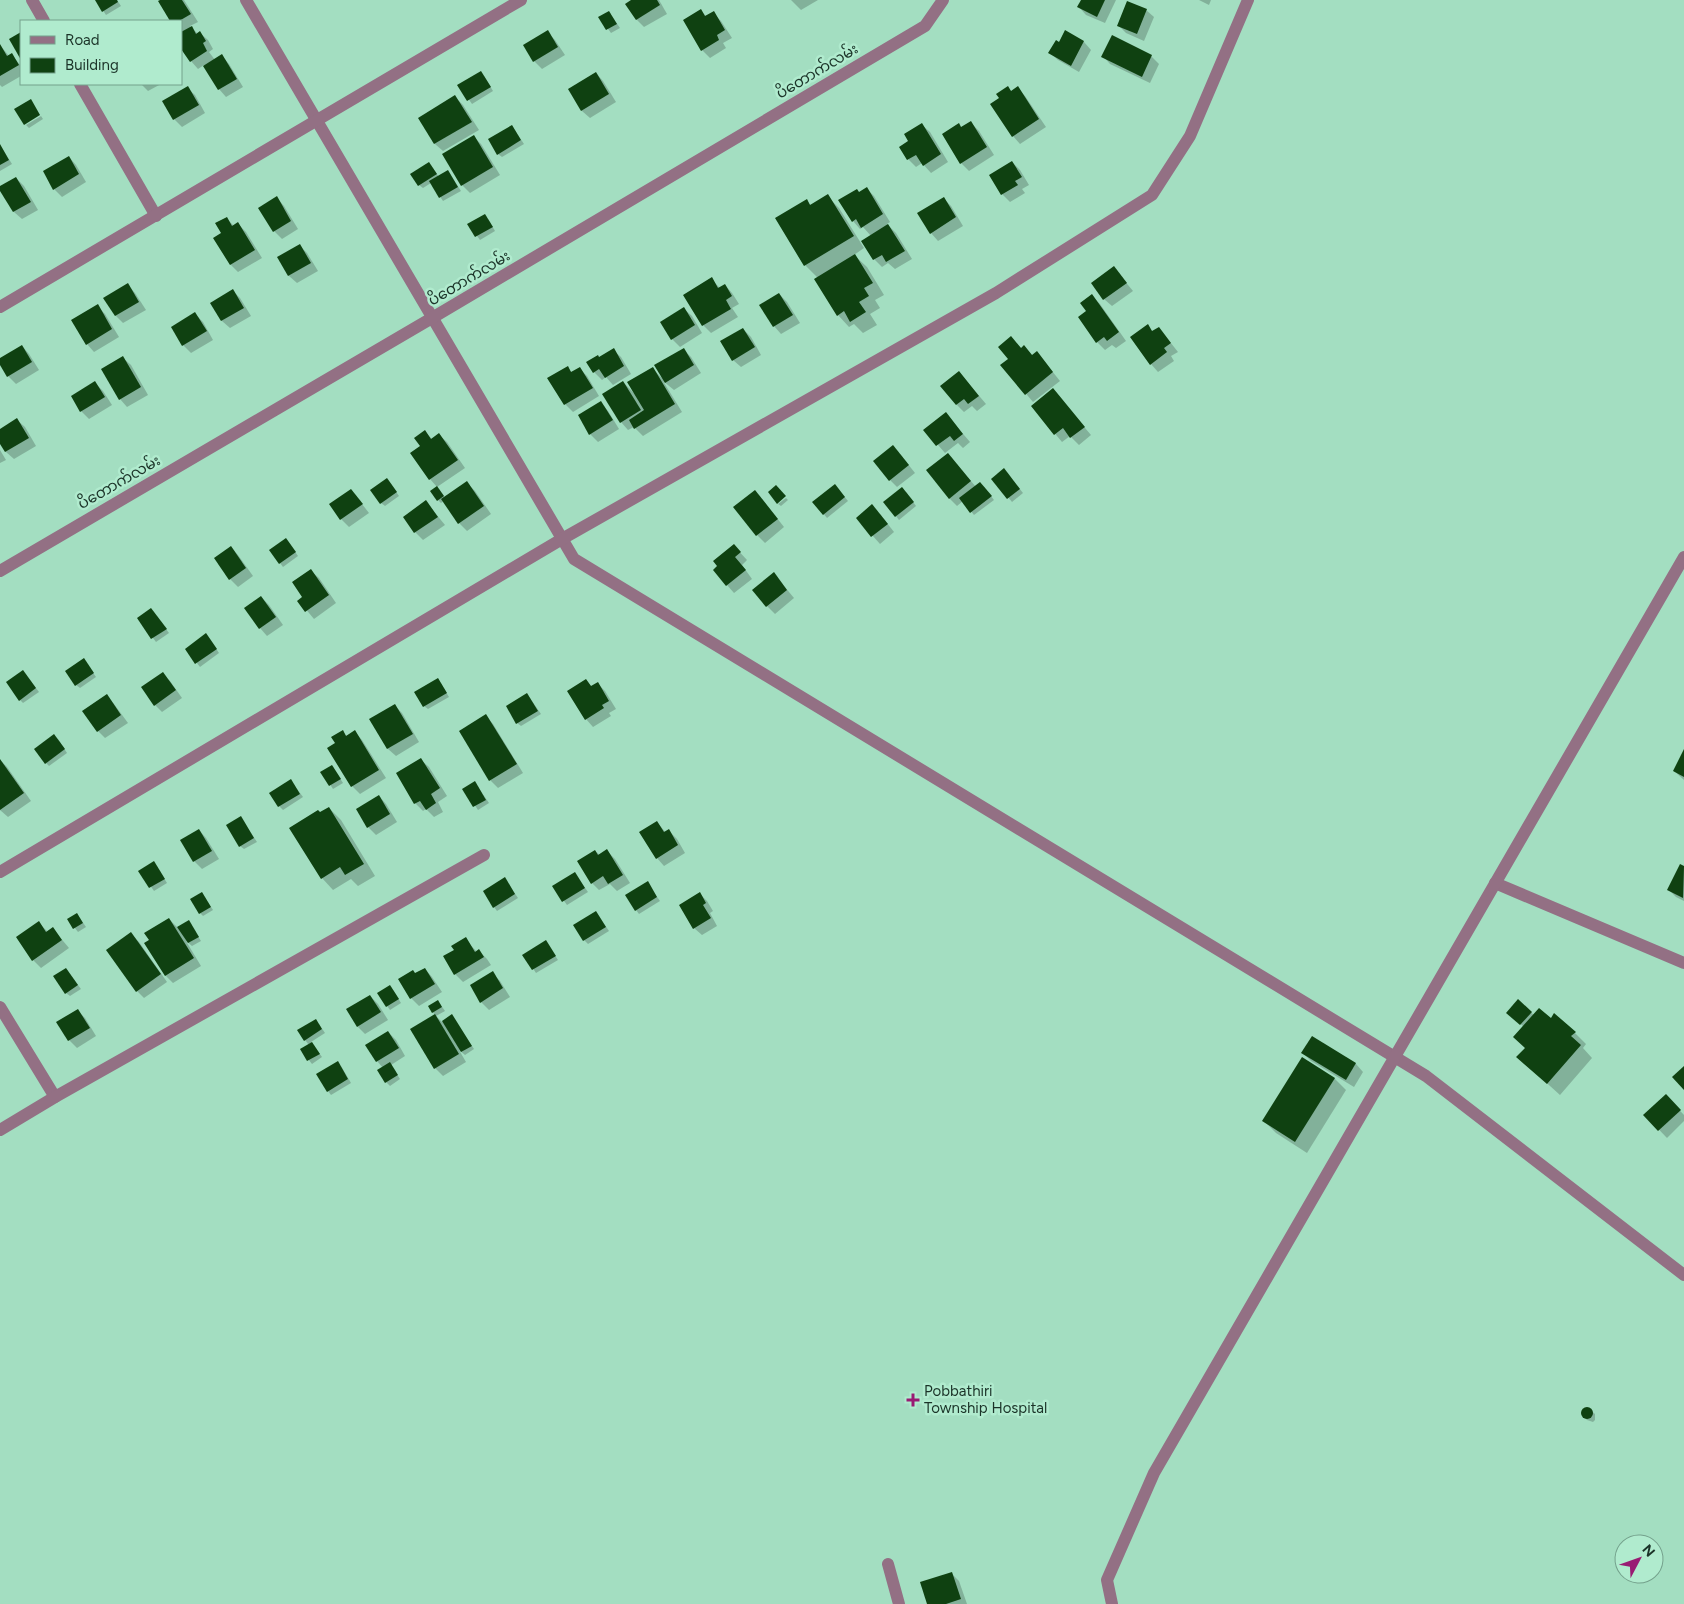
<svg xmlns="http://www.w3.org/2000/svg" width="1684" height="1604" font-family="Figtree,'Noto Sans Myanmar',sans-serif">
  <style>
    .shadow { fill: #0003 }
    .building { fill: #0f4111 }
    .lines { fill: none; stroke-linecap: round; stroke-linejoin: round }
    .minor { stroke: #937084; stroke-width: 12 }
    .poi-dot { fill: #991b73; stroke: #b0ebce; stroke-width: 2 }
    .labels { text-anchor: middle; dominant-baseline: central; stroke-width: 5; stroke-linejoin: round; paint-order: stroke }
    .street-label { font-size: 15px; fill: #1b3328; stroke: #b0ebce }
    .poi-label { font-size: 15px; fill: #1b3328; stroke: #b0ebce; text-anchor: start }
  </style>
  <rect width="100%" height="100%" fill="#a3dec1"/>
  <g class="shadow">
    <polygon points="96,0 117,0 121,6 106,15"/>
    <polygon points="162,0 184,0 198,22 190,26 198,34 200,33 208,40 213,49 209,52 215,60 222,56 229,64 243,87 226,97 219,89 204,65 198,69 191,61 181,32 181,21 172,21 160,1"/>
    <polygon points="634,0 659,0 667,14 644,27 637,20 627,4"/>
    <polygon points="791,0 818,0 801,10"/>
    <polygon points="1082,0 1116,0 1105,23 1086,15 1079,7"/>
    <polygon points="1199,0 1211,0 1209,5"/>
    <polygon points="1146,10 1154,17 1144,41 1126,33 1119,26"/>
    <polygon points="701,11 707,17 713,13 721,21 732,38 723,43 726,48 710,58 702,50"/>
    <polygon points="609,12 620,28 611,33 600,18"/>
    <polygon points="547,32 555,40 565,55 542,69 534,61"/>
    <polygon points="1066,32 1084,42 1091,50 1079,72 1058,60 1050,53 1059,43"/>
    <polygon points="0,45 9,56 11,54 21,66 21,76 2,87 0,85"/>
    <polygon points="1103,56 1151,56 1159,64 1150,83 1110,64"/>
    <polygon points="596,73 603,81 616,102 590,118 582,111 569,89"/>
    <polygon points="484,76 493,91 472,104 459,85"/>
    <polygon points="141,84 161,84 148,91"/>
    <polygon points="187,88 195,95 205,113 182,127 174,119"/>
    <polygon points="1008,88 1012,92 1017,88 1025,96 1046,127 1020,144 1013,136 1001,99"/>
    <polygon points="455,97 463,105 479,130 443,151 435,144 420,118"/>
    <polygon points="41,116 43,119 29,128 26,125"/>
    <polygon points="971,123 979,131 994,155 969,171 961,163"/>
    <polygon points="922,125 930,132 948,162 931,173 922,163 916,167 908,159 901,147 910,142"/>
    <polygon points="512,126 524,144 502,157 498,154"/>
    <polygon points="473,136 481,144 500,175 470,193 462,185"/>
    <polygon points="0,145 12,164 0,171"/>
    <polygon points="69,157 76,165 86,182 62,197 54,189"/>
    <polygon points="1012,162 1020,170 1029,185 1022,189 1025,193 1010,202 1002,194"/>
    <polygon points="432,167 439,177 448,171 461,191 443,201 431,183 423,188 419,185"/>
    <polygon points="16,178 24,186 38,210 22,219 14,212 0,188"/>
    <polygon points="867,189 874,196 890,222 887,224 896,233 912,259 895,269 888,263 882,267 874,259 871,236 863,227 860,229 853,221 859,193"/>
    <polygon points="827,196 839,208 864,248 854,255 867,267 884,295 875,300 880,308 870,314 877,325 863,333 854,324 849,327 838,315 818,278 805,265 806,201 811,205"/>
    <polygon points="277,198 284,206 298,229 282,239 274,231"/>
    <polygon points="944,199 951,206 963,226 938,241 931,233"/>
    <polygon points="226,218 234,226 238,224 246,232 262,258 238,272 231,265 215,238 222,233"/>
    <polygon points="488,219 495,231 480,240 469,225"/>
    <polygon points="299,245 307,253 318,271 297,283 289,276 279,258"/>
    <polygon points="1114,268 1133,291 1112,306 1104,299"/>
    <polygon points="711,279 720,288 725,285 732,293 739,304 732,308 738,317 711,333 703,325"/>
    <polygon points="128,285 135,293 146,310 123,323 116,316 105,298"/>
    <polygon points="233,291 240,298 251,316 230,328 222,321 212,303"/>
    <polygon points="779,294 787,302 800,323 781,334 774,326"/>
    <polygon points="1092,296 1100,304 1126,341 1116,348 1112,345 1105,350 1097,342 1088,311"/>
    <polygon points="97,306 105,314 119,337 94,352 87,344"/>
    <polygon points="684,309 692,316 702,333 680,347 672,339"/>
    <polygon points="195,314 203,322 213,340 191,353 183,345"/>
    <polygon points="1147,326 1153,332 1159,328 1178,352 1171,356 1174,361 1158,372 1151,364"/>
    <polygon points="743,329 751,337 761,355 741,367 733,360"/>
    <polygon points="1011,338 1022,349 1024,347 1033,356 1044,361 1060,381 1033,402 1002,365 1010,359"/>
    <polygon points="22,346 29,354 39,370 16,384 8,376 0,363 0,359"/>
    <polygon points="683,349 691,357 701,373 674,390 663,381 682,412 643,436 634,427 628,430 621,422 623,382 634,393 652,368 662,378"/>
    <polygon points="613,350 621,357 631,374 613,385 606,377 602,380 594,372"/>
    <polygon points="123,358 131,365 148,395 127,407 120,399"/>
    <polygon points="567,368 573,373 580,369 587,376 599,396 573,412 565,404 549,379"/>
    <polygon points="959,372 986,404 977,411 972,406 964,412 957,405"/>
    <polygon points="95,383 103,391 112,405 89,419 81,411"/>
    <polygon points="1053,390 1091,435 1079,445 1070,436 1062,442 1032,406"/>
    <polygon points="601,403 608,411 619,429 598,442 590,434"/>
    <polygon points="946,414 970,442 963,448 958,443 945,453 925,430"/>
    <polygon points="17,420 25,427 36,446 14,459 6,452 0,441 0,430"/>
    <polygon points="425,432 432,439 439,435 447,442 465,468 437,487 430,479 422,447"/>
    <polygon points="0,450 6,460 0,463"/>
    <polygon points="900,454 915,473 897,487 890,480"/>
    <polygon points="948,454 976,487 984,487 994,500 974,515 963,501 957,506 949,498"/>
    <polygon points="1007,473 1023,493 1012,502 993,479"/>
    <polygon points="390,483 399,496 385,506 381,503"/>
    <polygon points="467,483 475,491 491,514 467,531 459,523 444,501 441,503 438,500 440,491 445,498"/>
    <polygon points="838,489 848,501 827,518 814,502"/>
    <polygon points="351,490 369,513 349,527 341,519 331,504"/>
    <polygon points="906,492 916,506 899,520 896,516"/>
    <polygon points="786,498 788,500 781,506 778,504"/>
    <polygon points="762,499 784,527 765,543 757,535"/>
    <polygon points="426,502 445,525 423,540 415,532 404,517"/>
    <polygon points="880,514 894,532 880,544 857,518"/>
    <polygon points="289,543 298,556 283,567 280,563"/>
    <polygon points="734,546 747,560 742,565 752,579 734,593 727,585"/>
    <polygon points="231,547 238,555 253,576 238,587 230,579"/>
    <polygon points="311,571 319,578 336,603 314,619 299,601 304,598"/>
    <polygon points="774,574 794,598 775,614 767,606"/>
    <polygon points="261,597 269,605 283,625 267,636 260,628"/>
    <polygon points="151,609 169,633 156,642 138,618"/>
    <polygon points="209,638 219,653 200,667 186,649"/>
    <polygon points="87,664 96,677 80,688 76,685"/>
    <polygon points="162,674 170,681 182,698 162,712 155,705"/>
    <polygon points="26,675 39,692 23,703 20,700"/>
    <polygon points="438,679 449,697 428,709 424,706"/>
    <polygon points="586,681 592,687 597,683 605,691 616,709 609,713 611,716 593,727 586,719"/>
    <polygon points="527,694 541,714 521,726 517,723"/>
    <polygon points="107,696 114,704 128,723 105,738 98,731"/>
    <polygon points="394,705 402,713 419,742 396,756 388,749 371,720"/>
    <polygon points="486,716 493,724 523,773 498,788 490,780"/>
    <polygon points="342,732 347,736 355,732 362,740 386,778 360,794 352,786 329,748 336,743"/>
    <polygon points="58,739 67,753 49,766 46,763"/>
    <polygon points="1684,752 1684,780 1674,771"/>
    <polygon points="0,760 7,767 31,801 8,817 0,810"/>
    <polygon points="421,760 429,767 447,796 438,802 443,812 434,817 426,809 423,811 415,803"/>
    <polygon points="332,766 343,783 333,789 322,772"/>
    <polygon points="291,781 303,797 283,810 279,806"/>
    <polygon points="475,783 489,803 478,810 464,789"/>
    <polygon points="379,796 386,804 397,822 376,835 368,827"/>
    <polygon points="329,808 341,820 375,876 358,886 351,879 333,890 322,878 320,813"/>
    <polygon points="241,818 257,842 244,849 240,846"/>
    <polygon points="657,822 666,833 669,831 677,839 685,853 664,866 657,858"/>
    <polygon points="199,830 206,838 219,859 202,869 194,861"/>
    <polygon points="595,851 600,855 607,851 615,859 630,883 617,891 610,884 599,890 592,883"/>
    <polygon points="1680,866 1684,868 1684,901 1676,897 1668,889"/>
    <polygon points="157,867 167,883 154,891 140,871"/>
    <polygon points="575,874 588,892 567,905 554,887"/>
    <polygon points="505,879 518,898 497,911 494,907"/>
    <polygon points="647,883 660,901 639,914 636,910"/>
    <polygon points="202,893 213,910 203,916 200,913"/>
    <polygon points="700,894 707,901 713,911 710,913 717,926 702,935 694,928"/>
    <polygon points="596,912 609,931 588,944 584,940"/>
    <polygon points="77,914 86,927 78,932 68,919"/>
    <polygon points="169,919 178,928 189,922 201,941 192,946 186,941 201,966 173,983 166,976 146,943"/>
    <polygon points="39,923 48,932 53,929 69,948 41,968 33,960 17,938"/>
    <polygon points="131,934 139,942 167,982 144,998 137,991"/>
    <polygon points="465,939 477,952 479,951 487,959 491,965 463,982 455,974 445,957 455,950"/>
    <polygon points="546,942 558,960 536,973 524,955"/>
    <polygon points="66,969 81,989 70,996 66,993"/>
    <polygon points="425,969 432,977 442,992 419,1006 411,998 400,980 416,974"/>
    <polygon points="492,973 500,981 510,997 489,1010 481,1002"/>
    <polygon points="393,990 401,1003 390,1010 378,993"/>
    <polygon points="370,996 378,1004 388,1020 365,1034 358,1027"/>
    <polygon points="438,1001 445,1011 436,1016 442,1022 452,1016 474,1049 465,1055 459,1050 466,1062 443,1076 435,1068 412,1030 435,1015 429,1007"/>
    <polygon points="1518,1001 1534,1015 1551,1019 1575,1033 1586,1044 1583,1048 1592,1058 1560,1095 1518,1057 1526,1048 1524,1027 1508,1013"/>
    <polygon points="77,1010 85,1018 96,1036 77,1048 69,1040 58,1022"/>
    <polygon points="319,1024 325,1033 311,1042 322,1057 312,1064 301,1050 309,1045 305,1040"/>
    <polygon points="388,1032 396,1040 405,1056 391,1065 400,1079 390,1086 386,1082 383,1068 377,1061"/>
    <polygon points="1312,1037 1356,1064 1363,1072 1354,1087 1311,1061 1303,1053"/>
    <polygon points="341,1066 351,1083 331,1095 328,1091"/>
    <polygon points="1334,1078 1346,1090 1307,1153 1276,1133 1264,1121"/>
    <polygon points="1666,1096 1684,1115 1684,1121 1667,1138 1645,1115"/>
    <polygon points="1585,1408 1588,1408 1595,1414 1595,1420 1593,1422 1587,1420 1583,1416 1582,1413"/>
    <polygon points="951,1573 959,1581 967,1604 928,1604"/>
  </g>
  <g class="building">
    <polygon points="95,0 117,0 118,2 102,12"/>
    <polygon points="160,0 182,0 191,14 179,21 170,21 158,1"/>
    <polygon points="631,0 657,0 660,5 636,20 625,4"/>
    <polygon points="1081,0 1105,0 1097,17 1077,7"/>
    <polygon points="1127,1 1147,9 1137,34 1117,26"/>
    <polygon points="701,9 705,16 714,11 725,30 717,35 719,40 701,51 683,20"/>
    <polygon points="609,11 617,24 606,30 598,17"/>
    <polygon points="192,26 196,34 200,31 206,41 203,43 207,51 190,62 181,49 181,32"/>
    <polygon points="548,30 558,47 533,62 523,45"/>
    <polygon points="1065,30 1084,41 1071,66 1048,53 1056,40 1059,42"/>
    <polygon points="21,32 21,60 9,39"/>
    <polygon points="1112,35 1152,55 1142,77 1101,57"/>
    <polygon points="0,44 7,56 12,53 19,65 0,76"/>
    <polygon points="222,54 237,79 218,90 203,66"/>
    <polygon points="481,71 491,87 467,101 457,85"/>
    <polygon points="596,72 609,94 581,111 568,89"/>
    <polygon points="188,86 199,105 173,120 162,101"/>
    <polygon points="1008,86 1011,91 1018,86 1039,119 1012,137 990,104 999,98 996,94"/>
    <polygon points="455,95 472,122 434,144 418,118"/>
    <polygon points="31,99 40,115 24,125 14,109"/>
    <polygon points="971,121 987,147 960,164 942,134 959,123 961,127"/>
    <polygon points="922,123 941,154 923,166 916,155 907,160 899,147 908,141 904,134"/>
    <polygon points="512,125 521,140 497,155 488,139"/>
    <polygon points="474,135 493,167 461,186 442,154"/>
    <polygon points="0,144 9,160 0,165"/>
    <polygon points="69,156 79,174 53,190 43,171"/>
    <polygon points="1012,161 1022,177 1015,181 1018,185 1001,195 989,175"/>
    <polygon points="429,162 437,174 418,186 410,174"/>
    <polygon points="448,170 458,187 439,198 429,181"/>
    <polygon points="16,177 31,202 13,212 0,191 0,186"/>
    <polygon points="867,187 883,214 861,228 856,219 852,222 838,200 857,189 859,192"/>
    <polygon points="828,194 854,236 804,266 775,218 807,199 810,205"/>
    <polygon points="277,196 291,221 273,232 258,208"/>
    <polygon points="944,197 956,217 930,234 917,213"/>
    <polygon points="485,214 493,227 475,237 467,224"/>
    <polygon points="227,217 232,226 238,222 255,250 230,265 213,238 221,233 215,223"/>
    <polygon points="888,224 905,251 886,262 882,255 873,260 861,241"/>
    <polygon points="300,244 311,263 288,276 277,257"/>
    <polygon points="855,254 873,283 864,288 869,296 859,302 866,312 850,322 844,311 837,316 814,279"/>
    <polygon points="1114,266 1127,283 1103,300 1091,283"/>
    <polygon points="712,277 718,288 725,284 732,296 726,300 731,309 702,326 683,295"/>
    <polygon points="128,283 139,302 115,316 103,298"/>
    <polygon points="233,289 244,308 221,321 210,303"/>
    <polygon points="779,293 793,315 773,327 759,305"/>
    <polygon points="1092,294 1119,332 1107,341 1104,337 1096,343 1078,317 1086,311 1080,303"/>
    <polygon points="98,304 112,329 86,345 71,320"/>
    <polygon points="684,307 695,325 671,340 660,322"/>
    <polygon points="195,312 207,331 182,346 171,327"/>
    <polygon points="1148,324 1152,331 1159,327 1171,343 1164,348 1167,352 1150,365 1130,337"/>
    <polygon points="743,328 755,347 732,361 720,341"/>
    <polygon points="1011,336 1021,348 1024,345 1032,355 1037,351 1053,372 1025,395 1000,365 1008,359 998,347"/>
    <polygon points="22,345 32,362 7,377 0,365 0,358"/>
    <polygon points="614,348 624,366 605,378 599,369 593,373 586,362 598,355 599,357"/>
    <polygon points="684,348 694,365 665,383 654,365"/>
    <polygon points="123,356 141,387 119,400 101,369"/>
    <polygon points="568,366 571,372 580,367 593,388 564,405 547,378"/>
    <polygon points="653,367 675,404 634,429 629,420 644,410 627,382"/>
    <polygon points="959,371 979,396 968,404 964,399 956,405 940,386"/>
    <polygon points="95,381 105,397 80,412 71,396"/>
    <polygon points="623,381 641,410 620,423 602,394"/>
    <polygon points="1053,388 1085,427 1070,438 1063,428 1054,435 1031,406"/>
    <polygon points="601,401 613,420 589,435 578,415"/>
    <polygon points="946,412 963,434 954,441 950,436 936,446 923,430"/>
    <polygon points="17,418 29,438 5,452 0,444 0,429"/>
    <polygon points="425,430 431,439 439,433 458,460 429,480 410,453 420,446 414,438"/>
    <polygon points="893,445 909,465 889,481 873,461"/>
    <polygon points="948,453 971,481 949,499 926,470"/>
    <polygon points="1004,468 1020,489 1007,499 991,479"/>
    <polygon points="387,478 397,492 380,504 370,490"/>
    <polygon points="467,481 484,506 458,524 441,499"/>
    <polygon points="980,482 992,496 970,513 959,498"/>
    <polygon points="835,484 845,497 823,515 812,502"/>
    <polygon points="776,485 786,496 777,504 768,492"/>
    <polygon points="437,486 444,496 437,501 430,491"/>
    <polygon points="902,487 914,502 895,517 883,502"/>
    <polygon points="351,489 363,504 340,520 329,504"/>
    <polygon points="755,490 778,519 756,536 733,507"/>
    <polygon points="426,500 438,517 414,533 403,517"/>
    <polygon points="872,504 888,524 871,537 856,518"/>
    <polygon points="286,538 296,552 279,564 269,550"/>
    <polygon points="734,544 741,552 735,557 746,570 726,586 713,570 717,566 713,561"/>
    <polygon points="231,546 246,568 229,580 214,558"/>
    <polygon points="311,569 329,595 305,612 297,601 302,597 292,582"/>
    <polygon points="774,572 787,590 766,607 752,590"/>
    <polygon points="261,596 276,617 259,629 244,608"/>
    <polygon points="151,608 167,629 151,639 137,618"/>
    <polygon points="206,633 217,649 195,664 185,649"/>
    <polygon points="84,658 94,673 75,686 65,671"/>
    <polygon points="23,670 36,688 19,701 6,682"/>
    <polygon points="163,672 176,690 154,706 141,687"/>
    <polygon points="438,678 447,693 423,707 414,692"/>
    <polygon points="586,679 591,686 598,682 609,701 602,705 604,708 585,720 567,691"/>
    <polygon points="527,693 538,711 516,724 506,706"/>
    <polygon points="107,694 121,715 97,732 82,711"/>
    <polygon points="395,704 413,734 387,749 369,719"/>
    <polygon points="486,714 517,764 489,781 459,731"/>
    <polygon points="343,730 346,736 355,730 379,770 351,787 327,748 335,743 331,737"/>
    <polygon points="54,734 65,749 45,764 34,749"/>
    <polygon points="1684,749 1684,777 1673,771"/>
    <polygon points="421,758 440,788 431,794 436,803 426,810 420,801 414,804 396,773"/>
    <polygon points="0,759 24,793 0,810"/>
    <polygon points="332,765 341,779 329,786 320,772"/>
    <polygon points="291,779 300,794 278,807 269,793"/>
    <polygon points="475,781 486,800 473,807 462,789"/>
    <polygon points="379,795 390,814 367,828 356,809"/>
    <polygon points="329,807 364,864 345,875 340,867 321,879 289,828 318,810 320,812"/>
    <polygon points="241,816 254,838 239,847 226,825"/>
    <polygon points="657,821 664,832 669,829 678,845 656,859 639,832"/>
    <polygon points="199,829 212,851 193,862 180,840"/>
    <polygon points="607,849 623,875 608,884 603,876 591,884 577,861 595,850 598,855"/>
    <polygon points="154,861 165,879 149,888 138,871"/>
    <polygon points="1680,864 1684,866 1683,898 1667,890"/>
    <polygon points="575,872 585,888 562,902 552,886"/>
    <polygon points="505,877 515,894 493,908 483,891"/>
    <polygon points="648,881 657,897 635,911 625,895"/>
    <polygon points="202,892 211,907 199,914 190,899"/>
    <polygon points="700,892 706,903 703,905 711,918 693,929 679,905"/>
    <polygon points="596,911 606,927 583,941 573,925"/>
    <polygon points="77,913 83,923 73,929 67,919"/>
    <polygon points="169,918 194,958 165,976 144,943 149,940 144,933"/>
    <polygon points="189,920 199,937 188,943 177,927"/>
    <polygon points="39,921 46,932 53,927 62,940 32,961 16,937"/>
    <polygon points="131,932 161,974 136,992 106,950"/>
    <polygon points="466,937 475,952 479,949 484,957 454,975 443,956 454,950 451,946"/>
    <polygon points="546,940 556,956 532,970 522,955"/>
    <polygon points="66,968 78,985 65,994 53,976"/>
    <polygon points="425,968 435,984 410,999 398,979 413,970 415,973"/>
    <polygon points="493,971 503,988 480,1003 470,985"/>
    <polygon points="390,985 399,999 386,1007 377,993"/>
    <polygon points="370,995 381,1012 357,1027 346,1009"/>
    <polygon points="1518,999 1532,1012 1520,1025 1506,1013"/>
    <polygon points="438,1000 442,1007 432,1013 428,1006"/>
    <polygon points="1539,1008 1551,1018 1554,1013 1576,1032 1571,1036 1581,1045 1547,1084 1516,1057 1525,1048 1513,1037"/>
    <polygon points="78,1009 90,1028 68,1041 56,1022"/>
    <polygon points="435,1014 459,1054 434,1069 410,1029"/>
    <polygon points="452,1014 472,1046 461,1052 442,1021"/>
    <polygon points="316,1019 322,1029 304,1041 297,1030"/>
    <polygon points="388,1031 399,1048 376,1062 365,1045"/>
    <polygon points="1312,1036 1356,1063 1346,1080 1301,1053"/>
    <polygon points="312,1042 320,1054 307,1061 300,1049"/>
    <polygon points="1302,1057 1335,1078 1295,1142 1262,1121"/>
    <polygon points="338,1061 348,1079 327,1092 316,1074"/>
    <polygon points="390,1062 398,1075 385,1083 377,1070"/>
    <polygon points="1684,1066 1684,1090 1672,1077"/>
    <polygon points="1666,1094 1681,1110 1658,1131 1643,1115"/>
    <circle cx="1587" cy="1413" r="6"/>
    <polygon points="952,1572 961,1599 946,1604 927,1604 920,1582"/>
  </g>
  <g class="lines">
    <g class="minor">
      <polyline points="32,0 44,21"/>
      <polyline points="246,0 574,559 1426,1076 1684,1275"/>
      <polyline points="80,84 156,216"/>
      <polyline points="0,307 521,0"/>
      <polyline points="0,571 432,318 925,26 943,0"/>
      <polyline points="0,872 562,539 996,293 1152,195 1190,136 1248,0"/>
      <polyline points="1495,883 1684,963"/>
      <polyline points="0,1007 55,1097"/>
      <polyline points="0,1130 55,1097 484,855"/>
      <polyline points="888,1564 899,1604"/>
      <polyline points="1112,1604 1107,1580 1154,1473 1684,557"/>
    </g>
  </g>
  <path class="poi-dot" d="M910.5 1392.5h5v5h5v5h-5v5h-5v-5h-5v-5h5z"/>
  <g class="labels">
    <g class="street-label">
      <text transform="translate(817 71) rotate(-31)">ပိတောက်လမ်း</text>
      <text transform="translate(469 278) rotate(-31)">ပိတောက်လမ်း</text>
      <text transform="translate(119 482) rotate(-30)">ပိတောက်လမ်း</text>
    </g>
    <g class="poi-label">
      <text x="924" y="1391">Pobbathiri<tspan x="924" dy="17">Township Hospital</tspan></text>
    </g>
  </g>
  <rect x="20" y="20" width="162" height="65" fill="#b0ebce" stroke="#74a18c"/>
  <rect x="30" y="36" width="25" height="8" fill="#937084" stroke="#74a18c"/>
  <text x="65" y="45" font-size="15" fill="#1b3328">Road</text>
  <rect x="30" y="58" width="25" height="15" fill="#0f4111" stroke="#74a18c"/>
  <text x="65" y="70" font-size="15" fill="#1b3328">Building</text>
  <g transform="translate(1639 1559) rotate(49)"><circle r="24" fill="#b0ebce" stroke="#74a18c"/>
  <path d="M0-4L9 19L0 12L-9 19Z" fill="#991b73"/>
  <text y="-8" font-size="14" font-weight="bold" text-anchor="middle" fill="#1b3328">N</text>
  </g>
</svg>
